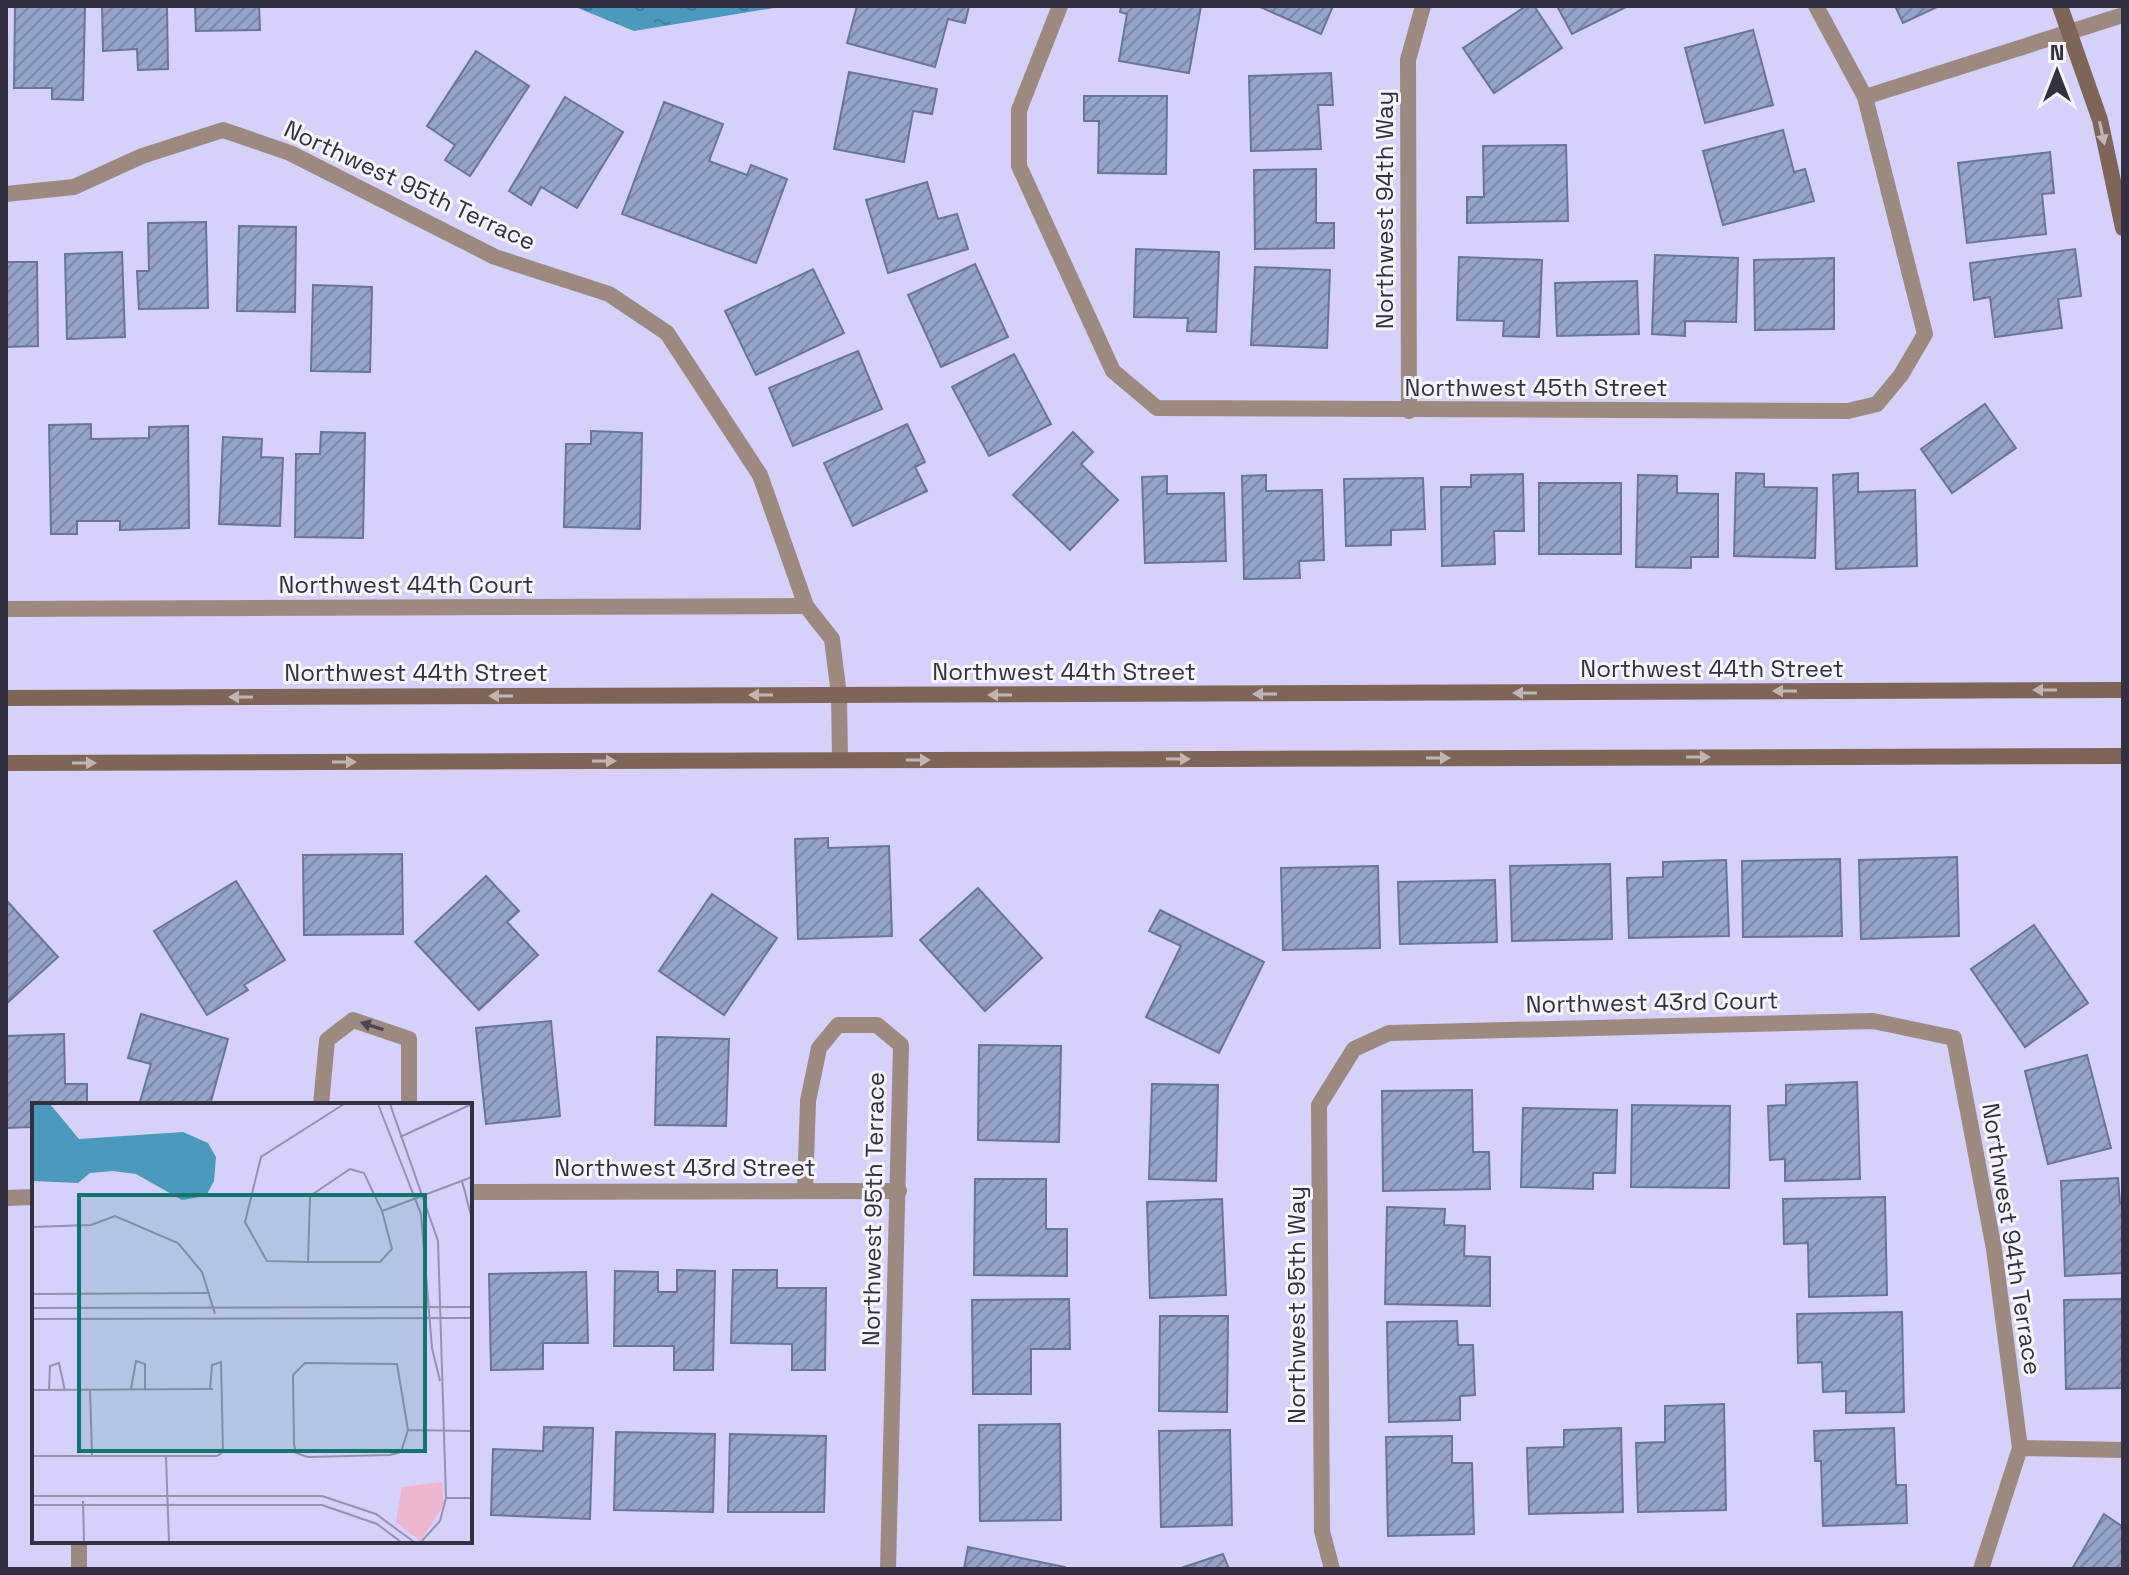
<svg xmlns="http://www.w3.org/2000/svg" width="2129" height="1575" font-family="'Space Grotesk',sans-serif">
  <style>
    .water { fill: url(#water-ripples) }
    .building { fill: url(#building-hatch); stroke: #687598; stroke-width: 2 }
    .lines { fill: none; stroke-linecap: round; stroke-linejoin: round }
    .street { stroke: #9c8a80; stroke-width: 16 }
    .secondary { stroke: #7e6557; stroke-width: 16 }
    .oneway { fill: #c1b5b3 }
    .oneway2 { fill: #4c4651 }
    .labels { text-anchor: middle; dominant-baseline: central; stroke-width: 6; stroke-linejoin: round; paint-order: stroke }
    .street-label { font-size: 24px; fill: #323041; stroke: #f7f6ff }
    .inset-road { fill: none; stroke: #9491b1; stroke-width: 2 }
    .view { fill: #0f766e; fill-opacity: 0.15; stroke: #0f766e; stroke-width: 4 }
    .inset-edge { fill: none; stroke: #323041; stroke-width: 4 }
  </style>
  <defs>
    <pattern id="water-ripples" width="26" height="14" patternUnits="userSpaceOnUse" patternTransform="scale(2)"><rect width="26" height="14" fill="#4b9abe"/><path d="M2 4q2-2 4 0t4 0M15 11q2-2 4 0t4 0" fill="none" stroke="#3f7e9c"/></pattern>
    <pattern id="building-hatch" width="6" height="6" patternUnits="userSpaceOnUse" patternTransform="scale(2)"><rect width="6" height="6" fill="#97a4ca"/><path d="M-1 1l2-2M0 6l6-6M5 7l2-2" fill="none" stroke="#7c86a6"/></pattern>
  </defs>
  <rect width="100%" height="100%" fill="#d5d1fb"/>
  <polygon class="water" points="573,6 786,6 634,31"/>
  <g class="building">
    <polygon points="15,6 85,6 83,100 52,99 52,88 14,88"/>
    <polygon points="102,6 167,6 168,69 138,70 137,49 103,51"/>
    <polygon points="195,6 259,6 260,30 196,31"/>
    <polygon points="857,6 969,6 965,23 948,19 935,67 847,43"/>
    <polygon points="1121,6 1201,6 1189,73 1119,61 1127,14 1120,12"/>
    <polygon points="1258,6 1333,6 1321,34"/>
    <polygon points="1526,6 1534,6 1562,48 1494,93 1463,48"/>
    <polygon points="1557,6 1628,6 1572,34"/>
    <polygon points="1895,6 1939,6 1903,23"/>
    <polygon points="1753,30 1773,105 1705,123 1685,48"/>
    <polygon points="476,51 529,86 470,176 445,160 455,145 427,126"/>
    <polygon points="849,72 937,89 932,114 913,111 904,162 834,149"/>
    <polygon points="1331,73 1333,105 1318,105 1321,149 1251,151 1249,76"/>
    <polygon points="1084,96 1167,96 1166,174 1098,173 1099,121 1084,121"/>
    <polygon points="565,97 623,132 577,208 541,187 531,205 509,191"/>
    <polygon points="664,102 723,124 709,161 747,175 751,165 787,179 756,263 622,214"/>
    <polygon points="1783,130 1794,172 1805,169 1814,201 1723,225 1703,151"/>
    <polygon points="1566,145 1568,221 1467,223 1467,197 1484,197 1483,146"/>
    <polygon points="2050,152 2054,193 2042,194 2046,234 1967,243 1958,163"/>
    <polygon points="1316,169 1316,223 1334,223 1334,248 1255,249 1254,170"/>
    <polygon points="927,182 938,219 957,214 968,249 888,273 866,200"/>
    <polygon points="206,222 208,308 139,309 137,271 149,271 148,223"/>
    <polygon points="239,226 296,227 295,312 237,311"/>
    <polygon points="1136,249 1219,252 1216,332 1187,331 1188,318 1134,317"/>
    <polygon points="2075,249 2081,296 2058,299 2062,328 1995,337 1990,297 1974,300 1970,263"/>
    <polygon points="122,252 125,337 67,339 65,254"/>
    <polygon points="1655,255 1738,258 1736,322 1685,321 1685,336 1652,334"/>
    <polygon points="1459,257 1542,260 1539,337 1503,336 1504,321 1457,320"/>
    <polygon points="1834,258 1834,329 1755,330 1754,260"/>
    <polygon points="6,262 37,262 38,346 6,347"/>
    <polygon points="975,264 1008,337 941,367 908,295"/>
    <polygon points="1255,267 1330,270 1327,348 1251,345"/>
    <polygon points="813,269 844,333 756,375 725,311"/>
    <polygon points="1637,281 1639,334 1557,336 1555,283"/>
    <polygon points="313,285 372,287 370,372 311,371"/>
    <polygon points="858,351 882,409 793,446 769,388"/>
    <polygon points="1014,354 1051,424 989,456 952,387"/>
    <polygon points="1985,404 2016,448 1952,493 1921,449"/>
    <polygon points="91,424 91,439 149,438 149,427 188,426 189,528 120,530 120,521 77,521 77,534 51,534 49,425"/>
    <polygon points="907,424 925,462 915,467 927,491 853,526 824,463"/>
    <polygon points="591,431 642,433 640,529 564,527 566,444 591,444"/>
    <polygon points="321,432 365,433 363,538 295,537 296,454 320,454"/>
    <polygon points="1073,432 1093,452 1081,464 1118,500 1070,550 1013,495"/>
    <polygon points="223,437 262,439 261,457 283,458 280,526 219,524"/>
    <polygon points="1736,473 1764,474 1764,487 1817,488 1815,558 1734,556"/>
    <polygon points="1858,473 1858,492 1915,490 1917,566 1836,569 1833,475"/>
    <polygon points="1523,474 1524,531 1494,531 1495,564 1442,566 1441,487 1471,487 1471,475"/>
    <polygon points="1266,475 1266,491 1322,490 1324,560 1299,561 1300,578 1244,579 1242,476"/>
    <polygon points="1638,475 1677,476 1677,493 1718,494 1718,557 1691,557 1691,568 1636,567"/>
    <polygon points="1167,476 1167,494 1224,493 1226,561 1145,563 1142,477"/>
    <polygon points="1423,478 1425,529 1391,530 1391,545 1346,546 1344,479"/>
    <rect x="1539" y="483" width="82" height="71"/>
    <polygon points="828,838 828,848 889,846 892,936 798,939 795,839"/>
    <polygon points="402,854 403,934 304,935 303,855"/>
    <polygon points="1957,857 1959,936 1861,939 1859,860"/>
    <polygon points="1840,859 1842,936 1743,937 1742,861"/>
    <polygon points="1726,860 1729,936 1629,938 1627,878 1663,877 1663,862"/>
    <polygon points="1610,864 1612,939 1512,941 1510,866"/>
    <polygon points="1378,866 1380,948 1283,950 1281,868"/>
    <polygon points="486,876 519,911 507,922 538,955 479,1010 415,942"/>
    <polygon points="1495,880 1497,942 1400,944 1398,882"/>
    <polygon points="236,881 285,960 244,985 248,990 207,1015 154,931"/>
    <polygon points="978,888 1042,958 985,1011 920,940"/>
    <polygon points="712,894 777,938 724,1015 659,971"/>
    <polygon points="6,900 58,957 6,1004"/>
    <polygon points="1160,910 1264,962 1219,1053 1146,1017 1181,946 1149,931"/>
    <polygon points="2034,925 2088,1003 2025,1047 1971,969"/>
    <polygon points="141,1014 228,1039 210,1105 139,1105 151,1064 128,1058"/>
    <polygon points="551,1021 560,1116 486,1124 476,1028"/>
    <polygon points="64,1034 65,1084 87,1084 87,1105 34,1105 34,1127 6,1128 6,1036"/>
    <polygon points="657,1037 729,1039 726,1126 655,1125"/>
    <polygon points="979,1045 1061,1046 1059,1142 978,1140"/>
    <polygon points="2087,1055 2111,1148 2048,1164 2025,1071"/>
    <polygon points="1857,1082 1860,1179 1785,1181 1785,1159 1770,1160 1768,1106 1786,1105 1786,1085"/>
    <polygon points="1152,1084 1218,1085 1216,1181 1149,1179"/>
    <polygon points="1472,1090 1473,1152 1489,1152 1490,1189 1383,1191 1382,1091"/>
    <polygon points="1632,1105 1730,1106 1729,1188 1631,1187"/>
    <polygon points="1523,1108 1617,1110 1615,1173 1593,1173 1593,1189 1521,1187"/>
    <polygon points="2118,1178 2120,1203 2123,1203 2123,1273 2065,1276 2061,1181"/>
    <polygon points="975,1179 1046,1179 1046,1229 1067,1229 1067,1276 974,1275"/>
    <polygon points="1885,1197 1887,1295 1809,1297 1808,1243 1784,1244 1783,1199"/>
    <polygon points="1222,1199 1226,1295 1150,1298 1147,1202"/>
    <polygon points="1387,1207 1445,1209 1444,1225 1465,1226 1464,1256 1490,1257 1490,1306 1385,1304"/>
    <polygon points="677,1270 715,1271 713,1370 674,1370 674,1346 614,1346 615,1271 658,1272 658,1292 677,1292"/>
    <polygon points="733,1270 777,1270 777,1288 826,1288 825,1370 792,1370 792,1344 731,1343"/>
    <polygon points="586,1272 588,1343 543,1343 543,1369 491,1370 489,1274"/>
    <polygon points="1069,1299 1070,1349 1031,1349 1031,1394 973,1394 972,1300"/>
    <polygon points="2123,1299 2123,1388 2066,1389 2064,1300"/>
    <polygon points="1902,1312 1904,1412 1846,1413 1846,1391 1823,1392 1822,1362 1798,1363 1797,1314"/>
    <polygon points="1160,1316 1228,1316 1227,1412 1159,1411"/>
    <polygon points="1457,1321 1458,1345 1473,1345 1475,1395 1460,1396 1460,1420 1389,1422 1387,1322"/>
    <polygon points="1724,1404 1726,1510 1638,1512 1636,1443 1665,1442 1665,1406"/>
    <polygon points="1060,1424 1061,1520 980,1521 979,1425"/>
    <polygon points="544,1427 593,1428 590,1519 491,1515 493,1449 543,1451"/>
    <polygon points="1621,1428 1623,1512 1529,1514 1527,1448 1564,1447 1564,1430"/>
    <polygon points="1894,1428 1896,1485 1906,1485 1907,1523 1823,1526 1821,1461 1815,1461 1814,1431"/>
    <polygon points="1230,1430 1232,1525 1161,1527 1159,1431"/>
    <polygon points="616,1432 715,1434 713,1512 614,1510"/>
    <polygon points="730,1434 826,1436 824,1512 728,1512"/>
    <polygon points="1452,1436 1452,1463 1472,1463 1474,1534 1388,1536 1386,1437"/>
    <polygon points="2104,1514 2123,1527 2123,1569 2072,1569"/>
    <polygon points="968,1547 1065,1567 1065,1569 964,1569"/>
    <polygon points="1223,1554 1229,1569 1178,1569"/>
  </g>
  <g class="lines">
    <g class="street">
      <polyline points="1060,6 1019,110 1019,166 1113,371 1157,408 1848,411 1877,404 1901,375 1925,334 1865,97 1816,6"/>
      <polyline points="1865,97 2123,15"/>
      <polyline points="6,194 74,187 142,156 223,130 290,153 495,257 609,294 667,333 760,475 806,606 832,639 839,695 840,760"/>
      <polyline points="1409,411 1408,60 1423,6"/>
      <polyline points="6,609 806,606"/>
      <polyline points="321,1105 327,1040 353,1020 409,1039 409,1105"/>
      <polyline points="805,1191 808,1101 819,1048 838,1025 877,1025 901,1045 888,1569"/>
      <polyline points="470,1192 899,1191"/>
      <polyline points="6,1198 34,1197"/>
      <polyline points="79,1541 79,1569"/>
      <polyline points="1332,1569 1322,1531 1319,1105 1354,1049 1389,1033 1873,1021 1954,1038 1994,1249 2020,1448"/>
      <polyline points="1981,1569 2020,1448 2123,1450"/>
    </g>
    <g class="secondary">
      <polyline points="2060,6 2100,120 2123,228"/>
      <polyline points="6,698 2123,690"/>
      <polyline points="6,763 2123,756"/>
    </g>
  </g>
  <defs><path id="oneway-solid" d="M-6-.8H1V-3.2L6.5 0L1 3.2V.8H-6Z" transform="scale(2)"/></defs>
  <g class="oneway">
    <use href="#oneway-solid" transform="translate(2102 133) rotate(78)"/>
    <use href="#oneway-solid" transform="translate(2045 690) rotate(180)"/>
    <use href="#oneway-solid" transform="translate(1785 691) rotate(180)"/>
    <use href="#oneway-solid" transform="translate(1525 693) rotate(180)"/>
    <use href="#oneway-solid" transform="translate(1265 694) rotate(180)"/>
    <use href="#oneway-solid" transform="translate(761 695) rotate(180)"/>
    <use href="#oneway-solid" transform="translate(1000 695) rotate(180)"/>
    <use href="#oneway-solid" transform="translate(501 696) rotate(180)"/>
    <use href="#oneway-solid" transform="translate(241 697) rotate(180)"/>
    <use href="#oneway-solid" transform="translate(1698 757)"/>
    <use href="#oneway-solid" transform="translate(1438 758)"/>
    <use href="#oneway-solid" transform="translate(1178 759)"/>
    <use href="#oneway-solid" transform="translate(918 760)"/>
    <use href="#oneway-solid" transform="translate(604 761)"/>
    <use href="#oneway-solid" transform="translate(344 762)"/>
    <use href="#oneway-solid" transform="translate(84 763)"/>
  </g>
  <use class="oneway2" href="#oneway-solid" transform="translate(372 1026) rotate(-162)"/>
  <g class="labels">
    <g class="street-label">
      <text transform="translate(410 185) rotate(25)">Northwest 95th Terrace</text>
      <text transform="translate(1384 210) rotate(-90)">Northwest 94th Way</text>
      <text x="1536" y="387">Northwest 45th Street</text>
      <text x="406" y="584">Northwest 44th Court</text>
      <text x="1712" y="668">Northwest 44th Street</text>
      <text x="1064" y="671">Northwest 44th Street</text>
      <text x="416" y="672">Northwest 44th Street</text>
      <text transform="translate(1652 1002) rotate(-1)">Northwest 43rd Court</text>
      <text x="685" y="1167">Northwest 43rd Street</text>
      <text transform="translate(873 1209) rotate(-89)">Northwest 95th Terrace</text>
      <text transform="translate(2012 1239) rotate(81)">Northwest 94th Terrace</text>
      <text transform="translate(1296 1305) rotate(-90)">Northwest 95th Way</text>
    </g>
  </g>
  <g transform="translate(32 1103)">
    <rect width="440" height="440" fill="#d5d1fb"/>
    <path d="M410,379l2,23 -24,36 -24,-19 6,-35z" fill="#ebb6ce"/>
    <path d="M0,1h18l29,35 104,-7 25,11 8,14 -2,24 -8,15 -24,4 -46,-26 -23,-3 -23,2 -12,10 -46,-2z" fill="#4b9abe"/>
    <path class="inset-road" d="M346,1l43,110 11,134 8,33M358,1l48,137 8,257 -6,23 -19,21M368,34l72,-33M430,78l10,38M350,108l90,-34M0,124l59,-2 24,-9 63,27 24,29 13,42M276,159l2,-66 40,-27 14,4 18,38 10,38 -12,13h-72l-41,-1 -22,-39 16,-65 83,-53M0,191l178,-1M0,205l440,-1M0,216l440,-1M58,286l2,67M99,286l5,-28 9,3v25M0,287l181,-1M17,287l1,-24 9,-3 6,28M376,327l-11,-66 -92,-1 -12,12 1,69 2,9 12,4 82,-2 11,-3 7,-22 64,1M0,353h185l6,-4 -2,-90 -9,3 -2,24M134,354l3,85M0,393h290l54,18 38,28M414,395h26M51,398l1,41M0,402h290l55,19 24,18"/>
    <path class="view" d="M47,92h346v256h-346z"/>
    <rect width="440" height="440" class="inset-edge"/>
  </g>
  <rect width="2129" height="1575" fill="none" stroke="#323041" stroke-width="16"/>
  <g transform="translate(2057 72)" stroke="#f7f6ff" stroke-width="6" paint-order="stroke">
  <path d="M0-6L14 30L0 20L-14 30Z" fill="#323041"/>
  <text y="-12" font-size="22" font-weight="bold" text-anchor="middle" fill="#323041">N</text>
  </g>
</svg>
